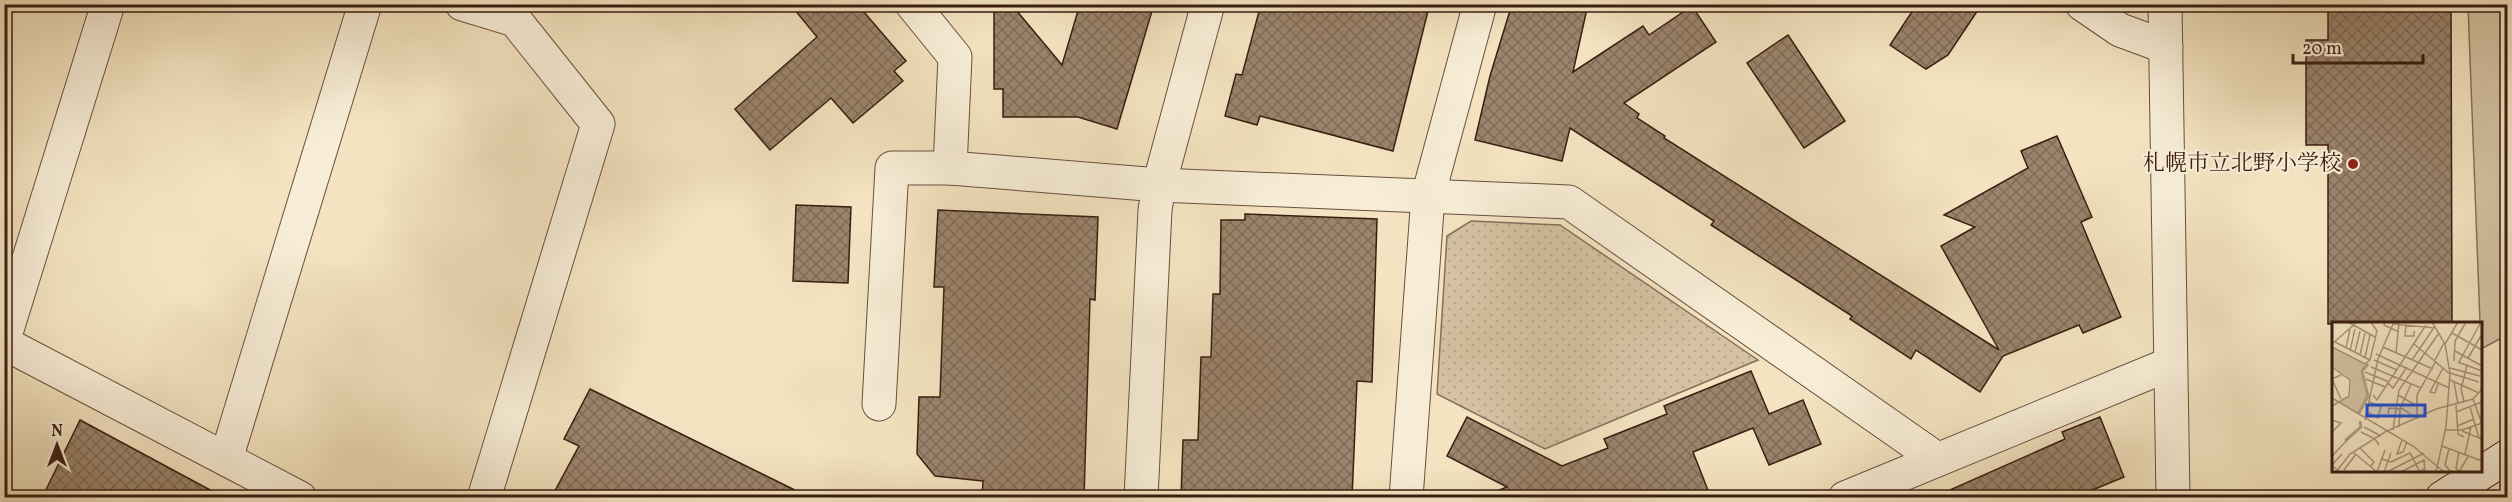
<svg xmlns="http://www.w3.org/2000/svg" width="2512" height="502" font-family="Vollkorn,'Noto Serif JP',serif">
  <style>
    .grass { fill: #d4c2a2; stroke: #88705a; stroke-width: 1.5 }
    .park { fill: url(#park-dots); stroke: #88705a; stroke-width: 1.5 }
    .building { fill: url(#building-cross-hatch); stroke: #3b1e12; stroke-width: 1.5 }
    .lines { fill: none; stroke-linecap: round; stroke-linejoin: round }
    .street-casing { stroke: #694f3e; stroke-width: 35 }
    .secondary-casing { stroke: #3b1e12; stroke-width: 35 }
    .street { stroke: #f7edd6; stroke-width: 33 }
    .secondary { stroke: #f7edd6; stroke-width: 33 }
    .poi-dot { fill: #8f2418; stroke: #f7edd6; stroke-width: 2 }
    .labels { text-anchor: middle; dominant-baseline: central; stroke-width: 4.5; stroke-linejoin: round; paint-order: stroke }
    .poi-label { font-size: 22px; fill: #3b1e12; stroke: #f7edd6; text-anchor: end }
    .inset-river { fill: none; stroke: #b4a085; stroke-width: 3 }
    .inset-road { fill: none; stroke: #a9947a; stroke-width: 1.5 }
    .view { fill: #1d4ed8; fill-opacity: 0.15; stroke: #1d4ed8; stroke-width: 3 }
    .inset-edge { fill: none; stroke: #3b1e12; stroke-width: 3 }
  </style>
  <defs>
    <pattern id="park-dots" width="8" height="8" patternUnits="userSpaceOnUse" patternTransform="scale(1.5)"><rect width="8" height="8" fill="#d4c2a2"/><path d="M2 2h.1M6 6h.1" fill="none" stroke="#b7a68a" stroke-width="1.8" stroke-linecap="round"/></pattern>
    <pattern id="building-cross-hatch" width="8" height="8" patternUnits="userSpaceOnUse" patternTransform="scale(1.5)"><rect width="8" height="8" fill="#9b846c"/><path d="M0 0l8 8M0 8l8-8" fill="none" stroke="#806b57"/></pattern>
  </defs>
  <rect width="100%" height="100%" fill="#f3e3c0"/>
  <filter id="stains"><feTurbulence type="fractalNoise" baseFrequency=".00333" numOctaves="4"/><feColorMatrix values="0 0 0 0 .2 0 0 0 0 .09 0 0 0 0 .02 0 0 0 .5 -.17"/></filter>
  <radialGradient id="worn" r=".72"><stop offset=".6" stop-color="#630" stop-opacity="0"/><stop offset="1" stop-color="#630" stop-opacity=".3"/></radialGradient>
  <polygon class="grass" points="2468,5 2508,5 2507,335 2481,349"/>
  <polygon class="park" points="1471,221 1560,225 1758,360 1545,449 1437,394 1447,236"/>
  <g class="building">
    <polygon points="790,4 857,4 906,61 894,71 903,81 853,123 831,98 770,150 735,109 817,37"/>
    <polygon points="994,4 1011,4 1062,65 1080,4 1130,4 1152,11 1117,129 1078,117 1003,117 1003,89 994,89"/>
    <polygon points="1261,4 1401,4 1428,11 1393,151 1260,116 1257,125 1225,116 1236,74 1242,75"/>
    <polygon points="1512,4 1588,4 1573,72 1643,26 1649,35 1692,6 1716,42 1624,103 1639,114 1637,118 1665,136 1664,138 1999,350 1941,246 1975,227 1944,215 2028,168 2021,151 2057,136 2092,217 2081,222 2121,317 2083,333 2079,325 2003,356 1980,392 1916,350 1911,359 1850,319 1852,316 1711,225 1714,221 1570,128 1562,161 1475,140 1490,76"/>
    <polygon points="1917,4 1982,4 1948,55 1926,69 1890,45"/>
    <polygon points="2328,4 2451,4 2452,324 2328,324 2328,145 2306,145 2306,40 2328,40"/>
    <polygon points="1788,35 1845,121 1804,148 1747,63"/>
    <polygon points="796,205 851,207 848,283 793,281"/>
    <polygon points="938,210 1098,217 1095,300 1090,299 1084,498 982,498 983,481 935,476 917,454 919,397 940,397 944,287 934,287"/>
    <polygon points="1245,214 1377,219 1372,382 1357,381 1352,498 1181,498 1183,440 1198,440 1201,357 1211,357 1213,294 1220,294 1221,220 1245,220"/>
    <polygon points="1751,371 1769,414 1803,400 1821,444 1769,465 1753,428 1693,452 1711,498 1487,498 1487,495 1507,487 1447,456 1467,417 1562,466 1608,448 1604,439 1667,414 1664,406"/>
    <polygon points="590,389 811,498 551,498 579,446 564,439"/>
    <polygon points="2100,417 2124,477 2073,498 1932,498 2065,439 2062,432"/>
    <polygon points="80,420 225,498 42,498"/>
  </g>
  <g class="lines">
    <defs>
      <g id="street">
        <polyline points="462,4 515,20 598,124 484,498"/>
        <polyline points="912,4 955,57 950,168"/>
        <polyline points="2082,4 2120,30 2166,47"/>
        <polyline points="2165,4 2173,498"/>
        <polyline points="4,339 108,4"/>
        <polyline points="4,343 300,498"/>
        <polyline points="879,404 892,168 950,168 1159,185 1569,202 1937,459"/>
        <polyline points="226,459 365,4"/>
        <polyline points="1141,498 1155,210 1159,185 1208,4"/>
        <polyline points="1406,498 1428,196 1480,4"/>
        <polyline points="1845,498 2170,364"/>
      </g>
      <polyline id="secondary" points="2442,498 2508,456"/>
    </defs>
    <use href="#street" class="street-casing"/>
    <use href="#secondary" class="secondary-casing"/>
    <use href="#street" class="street"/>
    <use href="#secondary" class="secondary"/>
  </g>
  <circle class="poi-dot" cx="2353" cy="164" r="6"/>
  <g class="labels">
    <g class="poi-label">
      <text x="2341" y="164">札幌市立北野小学校</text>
    </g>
  </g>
  <g transform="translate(2332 322)">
    <rect width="150" height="150" fill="#f3e3c0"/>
    <path d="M0,26l33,17 -3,5 5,25 -9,19 -19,-12 11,-6 1,-16 -19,-14z" fill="#d4c2a2"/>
    <path class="inset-river" d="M27,91l9,-17 -6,-25 6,-7M13,119l16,-14 -1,-6"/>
    <path class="inset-road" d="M16,0l27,15M53,0l-1,3 15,7M100,0l13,22 5,29 -4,54 -10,45M74,2l-1,12h9v-5M120,11l30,17M3,20l35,18M0,22l25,-22M82,22l36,30M113,22l13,-22M0,25l33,17 5,-4 7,-29 -6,-9M51,25l50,22M14,26l4,-19M18,29l5,-22M123,29l27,15M23,30l5,-21M64,31l3,-30M44,32l73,34M28,33l5,-22M33,35l5,-22M136,36l14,-24M42,38l23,10M80,38l21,-31M103,38l9,-17M122,39l1,-20 11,-19M126,40l24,9M127,40l22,-40M0,45l18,13 -1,16 -17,10M39,45l50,21M118,46l30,8M33,50l24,10M118,51l29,9M34,57l19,8M118,58l29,13M122,60l4,22M56,61l5,5 14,-21M106,62l-3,9 -5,-1 13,-24M41,73l4,5 49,-75M66,73l19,11M0,76l81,48 31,26M9,77l-9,-20 9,-4M141,77l9,25M132,80l-3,-13 6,-24M124,83l2,29 6,3M138,85l9,31M35,90l11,6 3,-11 -11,-5M124,90l26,-10M56,92l1,-6 14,1 9,6M85,97v-24l19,-34M0,98l9,3 -9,9M33,98l13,-61 15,-35 42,4M125,104l17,-7M32,105l17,9M67,105l1,-18 11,-25M61,108l6,-40 40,-57M113,108h17l20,-7M130,109l20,8M29,110l14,7 4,6M70,118l-5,14 6,-2 4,-10M110,124l40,15M28,126l14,14 -4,5M117,126l-4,17 6,7M21,130l24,20M133,132l6,-27M0,134l19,-20M50,137l9,3 19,-9 10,19 4,-4M5,148l-5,-5 10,-11M12,148l12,-16M4,150l14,-18 35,-22 51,-23 37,-10 9,-10M45,150l8,-22M52,150l7,-19M55,150l37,-19M69,150l23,-12 1,12M127,150l-3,-4 3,-16M127,150l10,-17"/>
    <path class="view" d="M35,83h58v11h-58z"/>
    <rect width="150" height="150" class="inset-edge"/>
  </g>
  <rect width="2512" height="502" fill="none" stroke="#f3e3c0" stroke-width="24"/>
  <rect x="6" y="6" width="2500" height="490" fill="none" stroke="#3b1e12" stroke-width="3"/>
  <rect x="12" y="12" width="2488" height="478" fill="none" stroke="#3b1e12" stroke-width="1.5"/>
  <g transform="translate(57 445)" stroke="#f7edd6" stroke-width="4.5" paint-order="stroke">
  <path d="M0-4.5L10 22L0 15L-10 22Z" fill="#3b1e12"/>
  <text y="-9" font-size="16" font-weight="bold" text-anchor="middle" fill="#3b1e12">N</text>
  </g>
  <path d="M2293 54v9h130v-9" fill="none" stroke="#3b1e12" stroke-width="3"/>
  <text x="2302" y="54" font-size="18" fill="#3b1e12" stroke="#f7edd6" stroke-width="4.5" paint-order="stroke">20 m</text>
  <rect width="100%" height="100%" filter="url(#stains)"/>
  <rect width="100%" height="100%" fill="url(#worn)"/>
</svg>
